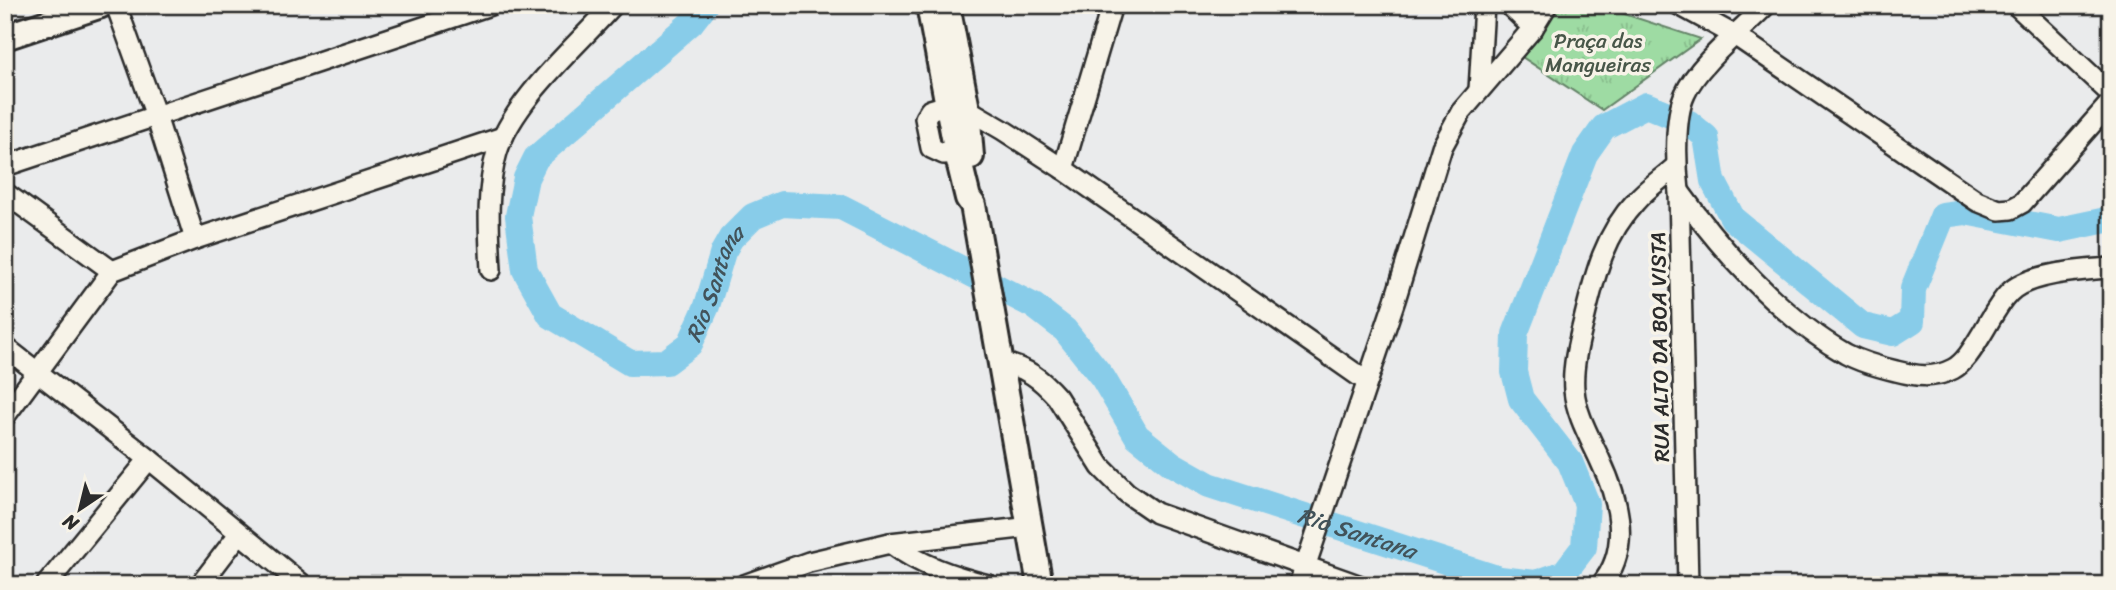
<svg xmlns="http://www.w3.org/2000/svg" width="2116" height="590" font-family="Sriracha,sans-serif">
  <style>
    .park { fill: url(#park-tufts); stroke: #648367; stroke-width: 2 }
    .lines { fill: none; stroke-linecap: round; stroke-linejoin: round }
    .river { stroke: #88cce9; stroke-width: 26 }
    .minor-casing { stroke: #2b2b2b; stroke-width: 24 }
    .major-casing { stroke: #2b2b2b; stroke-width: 30 }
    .minor { stroke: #f7f3e8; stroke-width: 19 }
    .major { stroke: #f7f3e8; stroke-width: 24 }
    .labels { text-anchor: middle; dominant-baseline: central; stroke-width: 7; stroke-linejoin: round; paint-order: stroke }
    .park-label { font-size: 21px; fill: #485749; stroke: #f7f3e8 }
    .street-label { font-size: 21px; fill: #2b2b2b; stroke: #f7f3e8 }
    .water-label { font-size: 23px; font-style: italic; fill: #42535a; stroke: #f7f3e8 }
  </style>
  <defs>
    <pattern id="park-tufts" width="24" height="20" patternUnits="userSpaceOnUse" patternTransform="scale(1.75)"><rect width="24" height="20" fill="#9edba3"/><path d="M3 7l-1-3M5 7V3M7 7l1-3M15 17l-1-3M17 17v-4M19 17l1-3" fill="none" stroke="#88bc8c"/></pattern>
  </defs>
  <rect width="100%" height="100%" fill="#eaebec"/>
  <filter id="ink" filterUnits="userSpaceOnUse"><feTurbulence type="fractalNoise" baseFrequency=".0143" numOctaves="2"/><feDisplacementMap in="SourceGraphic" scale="14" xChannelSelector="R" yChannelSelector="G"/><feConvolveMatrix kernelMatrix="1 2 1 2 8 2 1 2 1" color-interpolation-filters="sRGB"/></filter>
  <g filter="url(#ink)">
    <polygon class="park" points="1535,5 1597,5 1701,39 1602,110 1510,49"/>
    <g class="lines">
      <path class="river" id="s1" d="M705,5l-14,18 -155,135 -10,20 -8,38 7,54 25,45 80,48 36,-1 24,-18 17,-38 16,-54 8,-14 22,-22 29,-12 59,3 193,99 31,24 38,48 34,58 35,28 37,21 291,94 36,4 28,-10 20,-26 3,-43 -17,-42 -49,-63 -7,-27 1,-38 70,-180 19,-27 42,-22 43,18 17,14 7,44 20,38 130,107 30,7 19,-12 1,-32 30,-74 22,-3 94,18 52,-11"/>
      <defs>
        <g id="minor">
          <polyline points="116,5 156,116 195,239"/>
          <polyline points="1509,5 1533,28"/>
          <polyline points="1679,5 1736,36 1977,201 1999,210 2011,209 2022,203 2111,102"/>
          <polyline points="2016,5 2111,94"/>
          <polyline points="1479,90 1484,5"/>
          <polyline points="969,152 944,154 931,148 925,118 930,110 947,105 955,106 967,109 1003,130 1063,169 1366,381"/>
          <polyline points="5,166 490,5"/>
          <polyline points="1063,169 1112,5"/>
          <path d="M1679,191c42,59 103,127 167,163 15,8 33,13 50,17 19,5 38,8 57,-2 13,-7 22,-24 30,-37 8,-13 15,-28 26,-39 19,-20 75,-23 102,-25"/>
          <polyline points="5,193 112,271"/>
          <path d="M491,270c-2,-39 -5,-80 6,-118 17,-53 79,-105 116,-147"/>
          <polyline points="5,347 149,459 303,585"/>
          <path d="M1002,363c24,4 39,16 55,34l44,70 26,26 29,20 202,72"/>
          <polyline points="5,416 112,271 195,239 503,137"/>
          <path d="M890,543c30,22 62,33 98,42"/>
          <polyline points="46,585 149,459"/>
          <polyline points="200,585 239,534"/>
          <polyline points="744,585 809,562 890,543 1030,527"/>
          <polyline points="1299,585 1395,300 1442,147 1461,112 1533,28 1547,5"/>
          <path d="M1601,585c31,-37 18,-85 -1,-125 -10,-22 -24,-46 -26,-70 -2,-24 5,-50 11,-74 10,-42 20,-82 51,-115 11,-13 27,-23 40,-35"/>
          <path d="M1688,585l-9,-394c-3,-25 -5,-74 6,-97 13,-30 58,-65 81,-89"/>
        </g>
        <g id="major">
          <polyline points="929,5 957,153 968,198 973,205 1040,585"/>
          <polyline points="947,5 967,109 971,156"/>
          <polyline points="5,37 101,5"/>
        </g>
      </defs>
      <use href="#minor" class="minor-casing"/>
      <use href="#major" class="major-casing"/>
      <use href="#minor" class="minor"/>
      <use href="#major" class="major"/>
    </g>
  </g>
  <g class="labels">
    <g class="park-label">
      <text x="1598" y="41">Praça das<tspan x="1598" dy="24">Mangueiras</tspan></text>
    </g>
    <g class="street-label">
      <text transform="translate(1660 347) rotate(-91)">RUA ALTO DA BOA VISTA</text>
    </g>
    <g class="water-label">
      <text stroke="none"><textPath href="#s1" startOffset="620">Rio Santana</textPath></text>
      <text stroke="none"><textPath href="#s1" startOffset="1418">Rio Santana</textPath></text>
    </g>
  </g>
  <rect width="2116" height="590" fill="none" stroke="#f7f3e8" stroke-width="28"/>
  <rect x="14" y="14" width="2088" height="562" fill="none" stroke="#2b2b2b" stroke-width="2.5" filter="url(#ink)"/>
  <g transform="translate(80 509) rotate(215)" stroke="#f7f3e8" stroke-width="5" paint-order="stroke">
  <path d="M0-5L12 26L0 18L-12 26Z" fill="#2b2b2b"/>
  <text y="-10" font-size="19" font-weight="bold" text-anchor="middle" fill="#2b2b2b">N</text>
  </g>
</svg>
